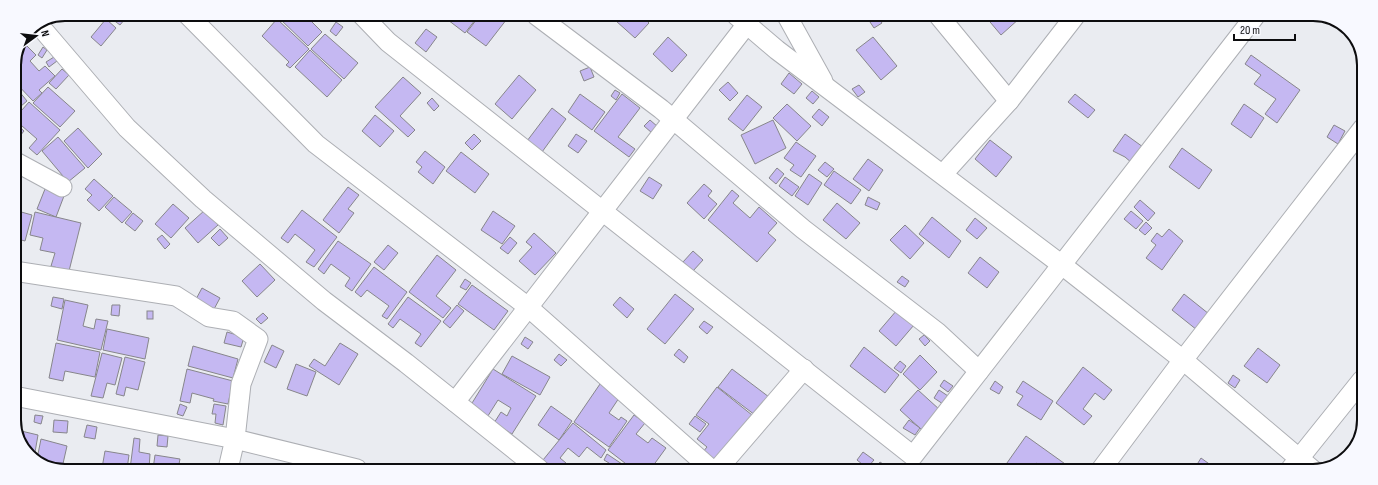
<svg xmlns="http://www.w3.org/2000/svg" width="1378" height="485" font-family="'Sofia Sans Condensed',sans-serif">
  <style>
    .building { fill: #c5b8f2; stroke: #87868b }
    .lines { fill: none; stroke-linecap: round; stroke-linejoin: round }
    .lane-casing { stroke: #adafb4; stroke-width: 11 }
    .street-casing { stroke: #adafb4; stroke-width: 21 }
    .lane { stroke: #fff; stroke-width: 9 }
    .street { stroke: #fff; stroke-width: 19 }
    .rim { fill: none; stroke: #0d0d0f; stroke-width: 2 }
  </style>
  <rect width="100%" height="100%" fill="#eaecf1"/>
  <g class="building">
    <polygon points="109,14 129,14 120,25 108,16"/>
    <polygon points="280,14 305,15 322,32 308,46 278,17"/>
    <polygon points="452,15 479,15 465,33 448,20"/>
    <polygon points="480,15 510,15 486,46 467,32"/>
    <polygon points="622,15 641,15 649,23 635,38 616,21"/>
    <polygon points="874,16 877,16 882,23 874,28 868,19"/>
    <polygon points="985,16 1019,16 1020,18 1001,35"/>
    <polygon points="106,19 116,28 101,46 91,37"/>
    <polygon points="277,19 309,49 290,68 286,65 289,62 262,36"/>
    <polygon points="336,22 343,27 336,36 330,31"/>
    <polygon points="426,29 437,37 426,52 415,43"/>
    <polygon points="325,34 358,63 344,79 311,49"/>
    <polygon points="668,37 687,55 672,72 653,54"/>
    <polygon points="873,37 897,66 881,80 856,50"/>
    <polygon points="23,42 36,55 30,61 39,71 45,66 55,76 39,90 42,93 33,101 14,81 14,62"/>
    <polygon points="43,47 47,50 42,58 38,55"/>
    <polygon points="310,50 342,80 327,97 295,67"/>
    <polygon points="1251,55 1300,90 1277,123 1265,114 1276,99 1254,84 1261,75 1245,64"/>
    <polygon points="54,57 57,61 49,67 46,62"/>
    <polygon points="590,67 594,77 584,81 580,71"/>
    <polygon points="62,69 69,75 56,89 49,83"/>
    <polygon points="789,73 802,84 794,94 781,84"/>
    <polygon points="519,75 536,90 512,119 495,104"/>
    <polygon points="403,77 421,93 400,116 415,130 408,137 375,107"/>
    <polygon points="728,82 738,93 730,101 719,90"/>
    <polygon points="14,85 27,101 14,112"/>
    <polygon points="859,85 865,92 858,97 852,89"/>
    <polygon points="48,87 75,111 60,127 33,103"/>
    <polygon points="615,90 620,93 616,100 611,96"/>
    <polygon points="812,91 819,97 813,104 806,98"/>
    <polygon points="580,94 605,112 592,130 568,112"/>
    <polygon points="622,94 640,108 618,137 635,149 629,157 594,131"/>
    <polygon points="1075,94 1095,110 1088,118 1068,102"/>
    <polygon points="747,95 762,107 743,131 728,119"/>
    <polygon points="432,98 439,106 434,111 427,103"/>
    <polygon points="29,102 60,130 37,155 29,148 37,139 14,119"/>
    <polygon points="787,104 811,126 797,141 773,118"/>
    <polygon points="1244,104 1264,118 1251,138 1231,124"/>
    <polygon points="552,108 566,119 542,152 527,141"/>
    <polygon points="819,109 829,117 822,126 812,117"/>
    <polygon points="375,115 394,131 380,147 362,131"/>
    <polygon points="650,120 658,127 652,133 644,126"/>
    <polygon points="773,120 786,148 755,164 741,135"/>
    <polygon points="14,122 24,131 15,142 14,142"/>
    <polygon points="1334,125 1345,131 1338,144 1327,137"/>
    <polygon points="78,128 102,154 88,168 64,141"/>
    <polygon points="474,134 481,141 472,150 465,143"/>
    <polygon points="576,134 587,141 578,153 568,146"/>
    <polygon points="1125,134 1143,147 1132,163 1125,157 1113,151"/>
    <polygon points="58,137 85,168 68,182 42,151"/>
    <polygon points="990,140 1012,157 996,177 975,159"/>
    <polygon points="796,142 816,156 801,177 790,170 794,165 784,158"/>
    <polygon points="1182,148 1212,170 1199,189 1169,167"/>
    <polygon points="425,151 445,167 433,184 418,172 422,167 416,162"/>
    <polygon points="461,152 489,174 475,193 446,171"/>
    <polygon points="868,159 883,170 869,191 853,179"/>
    <polygon points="825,162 834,169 827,177 818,170"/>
    <polygon points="777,168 784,174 776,184 769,178"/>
    <polygon points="834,171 861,190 851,204 824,185"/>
    <polygon points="809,174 822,183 808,205 795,196"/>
    <polygon points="649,177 662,185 653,199 640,191"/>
    <polygon points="785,177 799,187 792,196 779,186"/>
    <polygon points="94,179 113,196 99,211 87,200 92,195 85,189"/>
    <polygon points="704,184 712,191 708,196 717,204 704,219 687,203"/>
    <polygon points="348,187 359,195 348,209 354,213 339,233 323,220"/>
    <polygon points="45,189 64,196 56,217 37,209"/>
    <polygon points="732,190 739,196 733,203 750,218 759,207 777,223 768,233 776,240 757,262 708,220"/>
    <polygon points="114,197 132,212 122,223 105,207"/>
    <polygon points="868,197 880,203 877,210 865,205"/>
    <polygon points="1140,200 1155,213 1148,221 1134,207"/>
    <polygon points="837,203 860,223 846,239 823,220"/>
    <polygon points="173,204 189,218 171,238 155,224"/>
    <polygon points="14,210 32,215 25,241 14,238"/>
    <polygon points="205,210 218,225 198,243 185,228"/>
    <polygon points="302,210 337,237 314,267 306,262 315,250 295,234 288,243 281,238"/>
    <polygon points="493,211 515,226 502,244 481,230"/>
    <polygon points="1131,211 1143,221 1136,229 1124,219"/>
    <polygon points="35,212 81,223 69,271 51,266 55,253 40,250 43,238 30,235"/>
    <polygon points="133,213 143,221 135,231 125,223"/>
    <polygon points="932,217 961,241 949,258 919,234"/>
    <polygon points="975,218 987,228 977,239 966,230"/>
    <polygon points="1146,222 1152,228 1145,235 1139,230"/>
    <polygon points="905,225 924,243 910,259 890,240"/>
    <polygon points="220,229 228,238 219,246 211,238"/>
    <polygon points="1169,229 1183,241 1162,270 1146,258 1156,245 1151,241 1157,233 1162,237"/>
    <polygon points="534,233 556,253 535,275 519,261 532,247 526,242"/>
    <polygon points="162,235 170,244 165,249 157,239"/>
    <polygon points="510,237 517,243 508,254 500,248"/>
    <polygon points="338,241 371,264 352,291 345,286 350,278 331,264 324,274 318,269"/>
    <polygon points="388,245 398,253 384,270 374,262"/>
    <polygon points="693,251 703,260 693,271 683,262"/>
    <polygon points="437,255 456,270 436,296 451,308 443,318 409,292"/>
    <polygon points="980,257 999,272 987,288 968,273"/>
    <polygon points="260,264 275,280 257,297 242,281"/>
    <polygon points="374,267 407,292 387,319 382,316 389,306 367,290 361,297 355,292"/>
    <polygon points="902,276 909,281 905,287 897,282"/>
    <polygon points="465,279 471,283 466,290 460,287"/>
    <polygon points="472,285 508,311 494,330 458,304"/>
    <polygon points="202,288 220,298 213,311 195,301"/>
    <polygon points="675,294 694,309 665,344 647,329"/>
    <polygon points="1184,294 1209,314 1197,330 1172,310"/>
    <polygon points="53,297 64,299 62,309 51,306"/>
    <polygon points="408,297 441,321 421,347 415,343 421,334 400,319 393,328 388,324"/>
    <polygon points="620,297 634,309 627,318 613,305"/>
    <polygon points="14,300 19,301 14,324"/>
    <polygon points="65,300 88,305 83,326 94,329 96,319 108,321 101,350 57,340"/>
    <polygon points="112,305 120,305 119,316 111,315"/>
    <polygon points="457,305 464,311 450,328 443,322"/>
    <polygon points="897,310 914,325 896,346 879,331"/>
    <rect x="147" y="311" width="6" height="8"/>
    <polygon points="263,313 268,318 261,324 256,319"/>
    <polygon points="704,321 713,327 707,334 699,327"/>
    <polygon points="107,329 149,338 145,359 103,350"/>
    <polygon points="227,332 244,337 241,347 224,343"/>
    <polygon points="924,335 930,341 925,346 919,339"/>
    <polygon points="525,337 533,342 528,349 521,344"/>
    <polygon points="56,343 100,352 95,377 65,371 63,381 49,378"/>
    <polygon points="340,343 358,354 339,385 309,366 314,359 325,366"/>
    <polygon points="272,345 284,351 276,368 264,362"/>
    <polygon points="193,346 238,359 233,378 188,366"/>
    <polygon points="864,347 899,375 885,393 850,366"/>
    <polygon points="1258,348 1280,365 1267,383 1244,366"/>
    <polygon points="679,349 688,357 684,363 674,355"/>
    <polygon points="102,353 122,358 115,385 107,383 103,398 91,396"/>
    <polygon points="559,354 567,360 561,366 554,360"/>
    <polygon points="920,355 937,372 920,390 903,374"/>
    <polygon points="512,356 550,377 540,395 502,374"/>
    <polygon points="125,357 145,362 138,390 126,387 124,396 116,394"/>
    <polygon points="900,361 906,366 901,373 894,368"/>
    <polygon points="296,364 316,372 307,396 287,389"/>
    <polygon points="1083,367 1112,390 1104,400 1095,393 1083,409 1092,416 1084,425 1056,403"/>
    <polygon points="187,369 233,381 228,404 213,401 214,399 192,393 190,403 180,401"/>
    <polygon points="493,369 536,396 512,434 494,423 501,412 507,416 511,408 498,400 486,419 469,408"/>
    <polygon points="732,369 769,397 755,415 718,387"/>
    <polygon points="1233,375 1240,380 1235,388 1228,383"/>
    <polygon points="944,380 953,386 948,392 940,386"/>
    <polygon points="995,381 1003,387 999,394 990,389"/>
    <polygon points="1023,381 1053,401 1041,420 1017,405 1023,396 1016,392"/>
    <polygon points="600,384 619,398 609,413 619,420 621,417 627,421 609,447 574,422"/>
    <polygon points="717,387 752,415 715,463 702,453 707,447 697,439 709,424 696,415"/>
    <polygon points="918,390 940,410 922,430 900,410"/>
    <polygon points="939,390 948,396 943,404 934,398"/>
    <polygon points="180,404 187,407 183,416 177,414"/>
    <polygon points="214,404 226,406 223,425 215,423 216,414 212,414"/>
    <polygon points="551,406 572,421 559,440 538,425"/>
    <polygon points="35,415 43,416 41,424 34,422"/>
    <polygon points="634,415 645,423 636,434 648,443 652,438 666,448 650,470 634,470 608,450"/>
    <polygon points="695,416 706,424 700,432 689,424"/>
    <polygon points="54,420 68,421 67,433 53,432"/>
    <polygon points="909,420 920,428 915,435 903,428"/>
    <polygon points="573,423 606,450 601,458 587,447 579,457 568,448 560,458 566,463 560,469 555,469 543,460"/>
    <polygon points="87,425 97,427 95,439 84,437"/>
    <polygon points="17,430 38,435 34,458 25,451"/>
    <polygon points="158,435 168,436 167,447 157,446"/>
    <polygon points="1026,436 1068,466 1065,470 1047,470 1036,463 1031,470 1002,470"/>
    <polygon points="134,438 140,439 139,452 150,454 149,469 130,469"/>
    <polygon points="41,439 67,446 62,468 42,463 37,459"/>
    <polygon points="105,451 129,455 127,469 102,468"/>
    <polygon points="863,452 874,460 867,468 857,460"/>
    <polygon points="607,454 631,470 605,469 609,463 604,460"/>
    <polygon points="155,455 180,459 178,469 153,469"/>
    <polygon points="1201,458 1219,471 1193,471"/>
    <polygon points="880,462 892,470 874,470"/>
  </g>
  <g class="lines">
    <defs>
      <polyline id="lane" points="910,470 913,456"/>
      <g id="street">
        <polyline points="187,14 316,144 528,307 712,470"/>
        <polyline points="362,15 388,42 913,456 1255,16"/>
        <polyline points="536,15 661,109 803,229 937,332 979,371"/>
        <polyline points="736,15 777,50 1062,265 1183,360 1314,471"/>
        <polyline points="787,16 823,81"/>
        <polyline points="939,16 1009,101"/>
        <polyline points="39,25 127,128 203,199 324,301 406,363 539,469"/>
        <polyline points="14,161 62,187"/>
        <polyline points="943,174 1009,101 1075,16"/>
        <polyline points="14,271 176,296 209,317 233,321 258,339 241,384 235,439 357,469"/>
        <polyline points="14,396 235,439 228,469"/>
        <polyline points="455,402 747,24"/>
        <polyline points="717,470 804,369"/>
        <polyline points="1100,471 1183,360 1363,128"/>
        <polyline points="1289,471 1362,380"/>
      </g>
    </defs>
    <use href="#lane" class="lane-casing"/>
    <use href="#street" class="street-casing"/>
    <use href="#lane" class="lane"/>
    <use href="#street" class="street"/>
  </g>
  <path d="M0 0H1378V485H0ZM65 21H1313A44 44 0 0 1 1357 65V420A44 44 0 0 1 1313 464H65A44 44 0 0 1 21 420V65A44 44 0 0 1 65 21Z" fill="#f8f9ff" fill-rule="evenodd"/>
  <path class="rim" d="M65 21H1313A44 44 0 0 1 1357 65V420A44 44 0 0 1 1313 464H65A44 44 0 0 1 21 420V65A44 44 0 0 1 65 21Z"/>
  <g transform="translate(36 36) rotate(75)" stroke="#f8f9ff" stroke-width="3" paint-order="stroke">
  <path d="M0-3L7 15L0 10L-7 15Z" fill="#0d0d0f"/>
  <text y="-6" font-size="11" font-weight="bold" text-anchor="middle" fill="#0d0d0f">N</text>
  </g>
  <path d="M1234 34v6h61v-6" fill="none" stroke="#0d0d0f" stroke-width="2"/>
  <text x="1240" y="34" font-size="12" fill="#0d0d0f" stroke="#f8f9ff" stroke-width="3" paint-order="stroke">20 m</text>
</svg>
